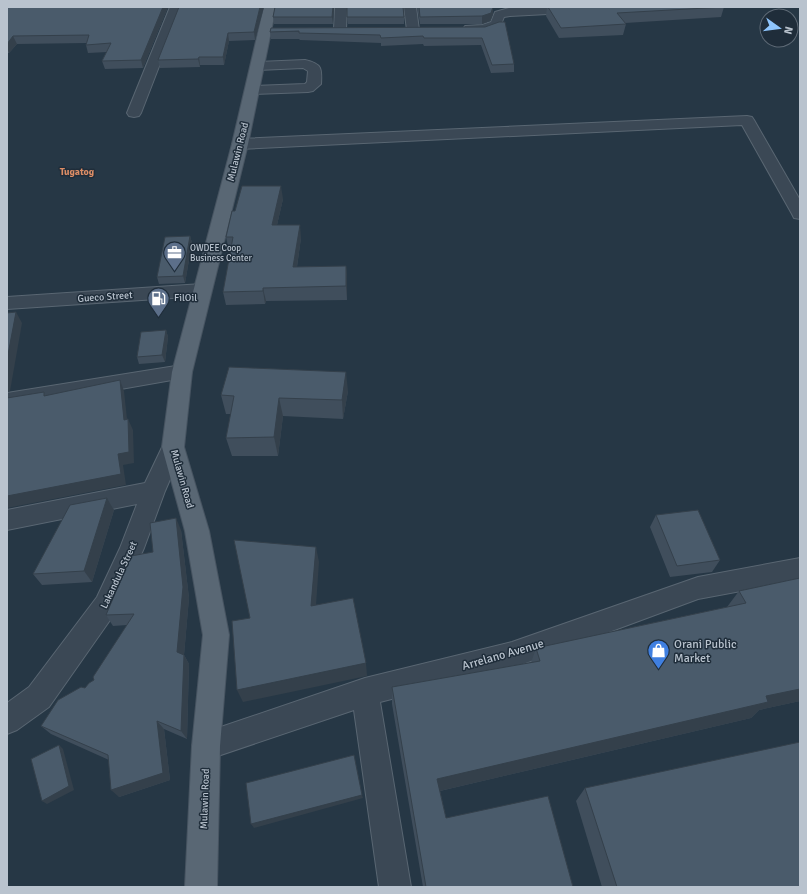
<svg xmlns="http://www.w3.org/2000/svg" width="807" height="894" font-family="Signika,sans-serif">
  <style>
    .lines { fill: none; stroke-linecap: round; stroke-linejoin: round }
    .minor-casing { stroke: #596672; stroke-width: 2 }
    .major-casing { stroke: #475461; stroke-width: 2 }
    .minor { fill: #3b4855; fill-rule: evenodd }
    .major { fill: #596774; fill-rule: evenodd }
    .wall { fill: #404e5c }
    .shaded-wall { fill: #34404b }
    .building { fill: #4a5b6b; stroke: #34404b }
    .labels { text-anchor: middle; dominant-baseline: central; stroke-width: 3; stroke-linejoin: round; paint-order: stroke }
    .far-poi-label { font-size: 9px; fill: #b9c3ce; stroke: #1f2d3a; text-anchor: start }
    .street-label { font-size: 10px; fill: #b9c3ce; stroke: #1f2d3a }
    .far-quarter-label { font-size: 10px; font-weight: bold; fill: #dc8d66; stroke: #1f2d3a }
    .poi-label { font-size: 10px; fill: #b9c3ce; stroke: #1f2d3a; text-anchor: start }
    .near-poi-label { font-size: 12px; fill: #b9c3ce; stroke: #1f2d3a; text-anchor: start }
    .near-street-label { font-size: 12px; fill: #b9c3ce; stroke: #1f2d3a }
  </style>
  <rect width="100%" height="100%" fill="#263745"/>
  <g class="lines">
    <defs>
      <g id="minor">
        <polygon points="170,7 182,7 141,113 139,116 134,117 129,116 127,113"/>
        <polygon points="335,7 347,7 346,29 344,32 336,32 334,29"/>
        <polygon points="404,7 416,7 419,30 417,33 409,33 407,30"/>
        <path d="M536,7h74l-2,3 -4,1 -94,5 -6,1 -4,10c-12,5 -22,8 -35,5l-2,-3 2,-3 17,-1 9,-3 4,-10 14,-4z"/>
        <path d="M305,60c17,4 17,8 16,24l-8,7 -5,1 -56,2 -5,-1 -2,-3 2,-3 5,-1 53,-2 2,-2 1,-11 -5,-3 -45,2 -5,-1 -2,-3 2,-3 5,-1z"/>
        <polygon points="747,116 752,117 754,120 800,200 800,219 794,218 792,214 742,125 240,149 235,147 232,144 235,141 240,139"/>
        <polygon points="202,284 209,286 211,290 209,294 202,296 7,309 7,297"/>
        <polygon points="182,365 189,367 192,372 189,377 7,409 7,393"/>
        <polygon points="173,438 181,441 184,447 165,491 144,548 115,613 49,707 17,730 7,734 7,703 29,687 97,597 120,548 137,504 7,530 7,510 145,483 165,441"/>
        <polygon points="800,558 800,580 698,599 512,668 380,702 411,887 379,887 354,710 206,760 196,756 192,746 196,736 206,732 365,678 512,642 698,577"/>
      </g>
      <polygon id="major" points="264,7 276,7 248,144 192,372 184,447 209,531 229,635 220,746 217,887 185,887 192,746 203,635 185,531 162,447 172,372 232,144"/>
    </defs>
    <use href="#minor" class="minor-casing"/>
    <use href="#major" class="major-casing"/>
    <use href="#minor" class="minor"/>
    <use href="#major" class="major"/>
  </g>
  <g class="wall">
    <polygon points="7,7 168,7 143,68 105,69 102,61 107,52 88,53 86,45 86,43 17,44 9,53 7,53"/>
    <polygon points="179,7 264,7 255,40 229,41 224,65 200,65 200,67 160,68 158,60"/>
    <polygon points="275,7 334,7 333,24 274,24 273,17"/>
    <polygon points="417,7 493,7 493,14 490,21 482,24 420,24"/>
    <polygon points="547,7 724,7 721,17 625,23 626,24 623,35 559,38 546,16"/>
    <polygon points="347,17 404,17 404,24 348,24"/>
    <polygon points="485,27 514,64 514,72 491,73 481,45 424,46 423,44 381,46 381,43 300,40 299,39 271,39 270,32"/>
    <polygon points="283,199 277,225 301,238 297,267 346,266 347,279 347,300 266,301 265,304 226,305 223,292 231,251 229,251 226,237 235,211"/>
    <polygon points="190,236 192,243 185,283 159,284 157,277"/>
    <polygon points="166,330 168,337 165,362 139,364 137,357"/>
    <polygon points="348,391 343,419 283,416 278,456 232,456 226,438 231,414 226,414 221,395"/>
    <polygon points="107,498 114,510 92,582 42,585 33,574"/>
    <polygon points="656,515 720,560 712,572 670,577 650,527"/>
    <polygon points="181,530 189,598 184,655 189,664 187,739 164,729 170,780 119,797 109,760 51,734 41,726 85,688 94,680 127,625 113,626 106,615"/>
    <polygon points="800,578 800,701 759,710 751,718 440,791 446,818 573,887 423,887 392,704 392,687 531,663 536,648 727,607 739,591"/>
    <polygon points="585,788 800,887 602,887 576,801"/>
  </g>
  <g class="shaded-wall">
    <polygon points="163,7 168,7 143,68 141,60"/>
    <polygon points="260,7 264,7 255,40 254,32"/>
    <polygon points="333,7 334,7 333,24 332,17"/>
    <polygon points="493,7 493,14 490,21 482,24 482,16"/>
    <polygon points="228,33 229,41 224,65 223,57"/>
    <polygon points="13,36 17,44 9,53 7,47 7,44"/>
    <polygon points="199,57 200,65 200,67 198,59"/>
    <polygon points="281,186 283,199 274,238 272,225"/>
    <polygon points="300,225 301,238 295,280 293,267"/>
    <polygon points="190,236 192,243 185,283 183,276"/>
    <polygon points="346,266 347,279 347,300 346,286"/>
    <polygon points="263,288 266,301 265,304 263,291"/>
    <polygon points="16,312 22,323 10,391 7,392 7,360"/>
    <polygon points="166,330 168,337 165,362 162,355"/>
    <polygon points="346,372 348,391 343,419 342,400"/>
    <polygon points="120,380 124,391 128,428 128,419 133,430 134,463 123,465 126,485 7,508 7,496 118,454 124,420"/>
    <polygon points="279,398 283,416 278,456 274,437"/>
    <polygon points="107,498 114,510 92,582 84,571"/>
    <polygon points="176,518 181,530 189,598 184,655 189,664 187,739 181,731 177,652"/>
    <polygon points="316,547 319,562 315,620 311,606"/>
    <polygon points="366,663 367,676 243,702 237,690"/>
    <polygon points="800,689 800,701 759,710 751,718 435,792 437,779 766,696"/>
    <polygon points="157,721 164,729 170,780 119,797 111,790"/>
    <polygon points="59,745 63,749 74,790 47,804 42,801"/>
    <polygon points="362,795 363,798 254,828 251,824"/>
  </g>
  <g class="building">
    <polygon points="7,7 163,7 141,60 102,61 111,43 86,45 89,35 13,36 7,44"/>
    <polygon points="179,7 260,7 254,32 228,33 223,57 199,57 198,59 158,60"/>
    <polygon points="275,7 333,7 332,17 273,17"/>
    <polygon points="347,7 403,7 404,17 347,17"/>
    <polygon points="419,7 493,7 491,13 482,16 420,17"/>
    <polygon points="548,7 724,7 617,13 626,24 561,28"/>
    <polygon points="499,22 505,22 514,64 492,65 482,38 424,38 423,36 381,38 380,35 299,33 299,31 270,32 271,28 485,27"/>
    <polygon points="242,186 281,186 272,225 300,225 293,267 346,266 346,286 263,288 263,291 223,292 233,237 226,237 232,211 235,211"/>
    <polygon points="190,236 183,276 157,277 165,237"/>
    <polygon points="16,312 7,360 7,313"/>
    <polygon points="166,330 162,355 137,357 141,332"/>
    <polygon points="229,367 346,372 342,400 279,398 274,437 226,438 234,396 221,395"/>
    <polygon points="120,380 124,420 128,419 129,452 118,454 121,474 7,496 7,398 44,392 44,396"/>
    <polygon points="107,498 84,571 33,574 70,505"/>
    <polygon points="698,510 720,560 677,566 656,515"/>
    <polygon points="176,518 183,587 177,652 184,655 181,731 157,721 163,773 111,790 108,755 41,726 58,700 81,687 85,688 89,683 94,680 93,677 134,614 106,615 131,556 153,552 150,523"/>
    <polygon points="234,540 316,547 311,606 353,598 366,663 237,690 232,621 250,618"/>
    <polygon points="800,578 800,689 766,696 768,702 437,779 446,818 548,796 573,887 426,887 392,687 540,661 536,648 746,603 739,591"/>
    <polygon points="800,742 800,887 617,887 585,788"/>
    <polygon points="59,745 69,786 42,801 31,759"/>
    <polygon points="354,755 362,795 251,824 246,783"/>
  </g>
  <defs>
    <symbol id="office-pin" viewBox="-11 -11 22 30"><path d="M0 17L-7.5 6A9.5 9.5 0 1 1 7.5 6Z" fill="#5c6f8a" stroke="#1f2d3a"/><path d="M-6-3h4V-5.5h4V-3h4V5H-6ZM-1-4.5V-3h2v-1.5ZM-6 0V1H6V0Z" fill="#fff"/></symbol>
    <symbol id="fuel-pin" viewBox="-11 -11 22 30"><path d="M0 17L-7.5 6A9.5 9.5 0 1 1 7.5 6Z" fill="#5c6f8a" stroke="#1f2d3a"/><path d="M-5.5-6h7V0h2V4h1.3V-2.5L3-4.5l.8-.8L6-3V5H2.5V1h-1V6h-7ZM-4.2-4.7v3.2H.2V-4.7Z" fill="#fff"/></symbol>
    <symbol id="shop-pin" viewBox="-11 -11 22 30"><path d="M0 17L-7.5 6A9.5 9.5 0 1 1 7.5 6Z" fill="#3f7fe0" stroke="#1f2d3a"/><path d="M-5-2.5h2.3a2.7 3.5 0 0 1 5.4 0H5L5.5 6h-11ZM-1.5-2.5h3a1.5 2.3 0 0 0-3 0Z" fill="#fff"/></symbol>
  </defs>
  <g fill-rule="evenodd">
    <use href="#office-pin" x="162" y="240" width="25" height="34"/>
    <use href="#fuel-pin" x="146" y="286" width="25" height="34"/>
    <use href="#shop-pin" x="646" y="638" width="25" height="34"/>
  </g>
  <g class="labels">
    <g class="far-poi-label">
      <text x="190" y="248">OWDEE Coop<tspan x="190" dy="10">Business Center</tspan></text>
    </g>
    <g class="street-label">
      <text transform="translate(238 152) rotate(-76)">Mulawin Road</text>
      <text transform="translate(105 297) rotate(-4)">Gueco Street</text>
      <text transform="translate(182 479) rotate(74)">Mulawin Road</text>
      <text transform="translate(119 575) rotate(-65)">Lakandula Street</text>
      <text transform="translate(205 799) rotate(-88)">Mulawin Road</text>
    </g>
    <g class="far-quarter-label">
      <text x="77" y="172">Tugatog</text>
    </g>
    <g class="poi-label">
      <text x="174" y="298">FilOil</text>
    </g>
    <g class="near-poi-label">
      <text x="674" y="644">Orani Public<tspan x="674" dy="14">Market</tspan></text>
    </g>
    <g class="near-street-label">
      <text transform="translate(503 655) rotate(-16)">Arrelano Avenue</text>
    </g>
  </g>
  <rect width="807" height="894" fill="none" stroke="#b9c3ce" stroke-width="16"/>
  <g transform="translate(779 28) rotate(104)"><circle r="19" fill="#1f2d3a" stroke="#5d6975"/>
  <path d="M0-3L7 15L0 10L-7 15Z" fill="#8ec5fd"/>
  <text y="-6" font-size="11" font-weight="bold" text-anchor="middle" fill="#b9c3ce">N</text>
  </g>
</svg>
